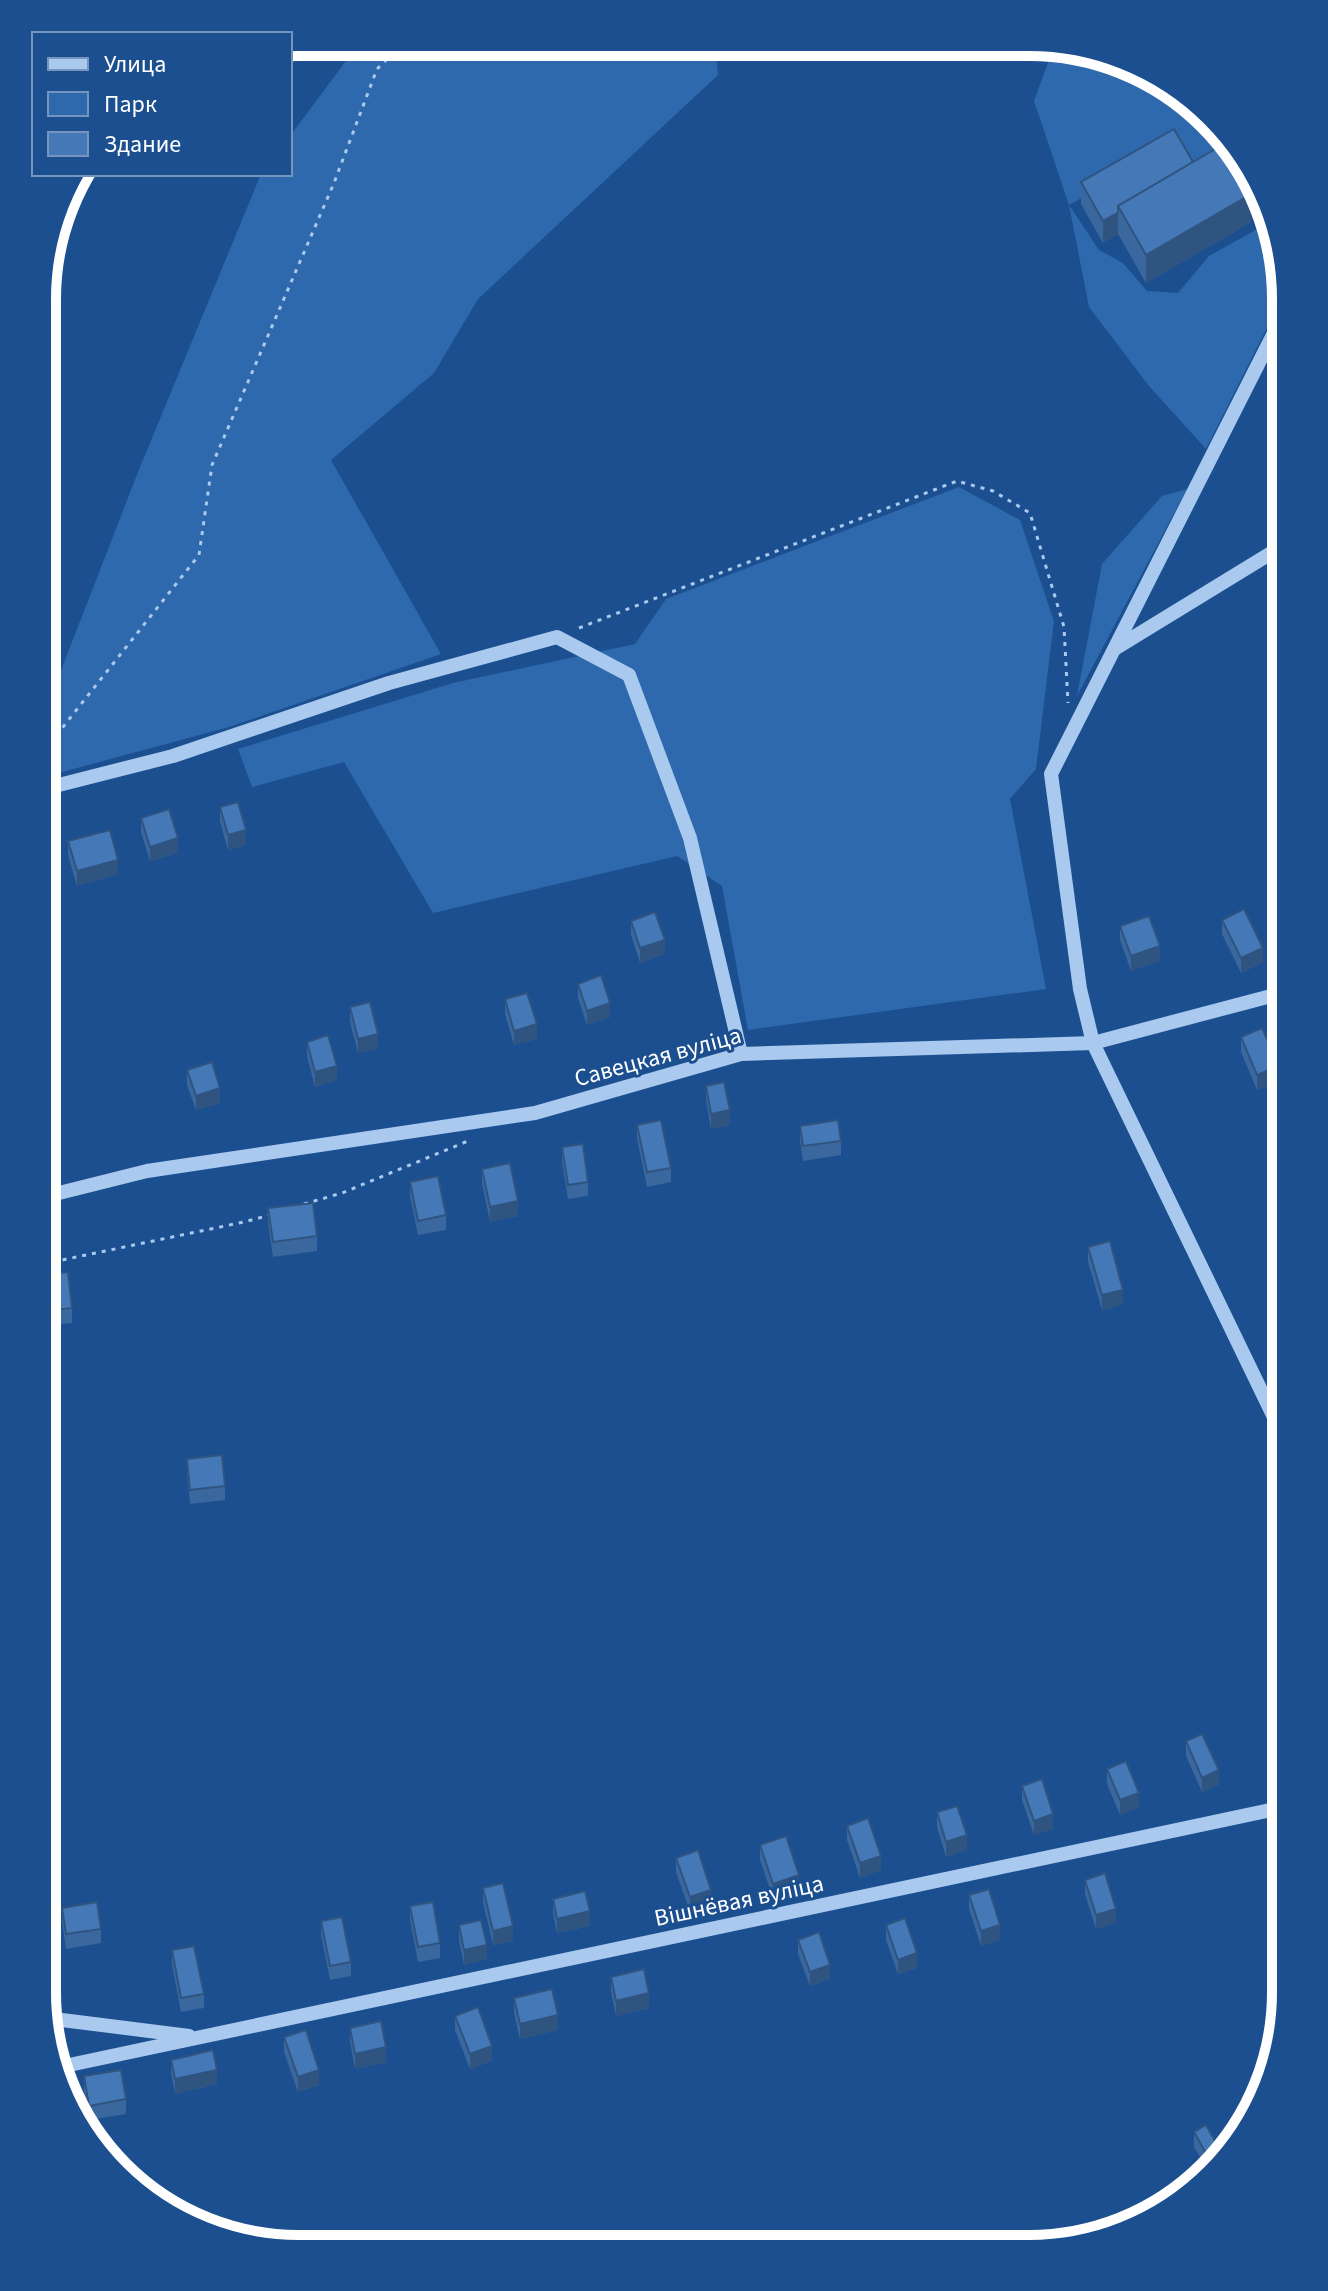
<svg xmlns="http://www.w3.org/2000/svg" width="1328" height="2291" font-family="'Source Sans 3',sans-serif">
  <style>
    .green { fill: #2e69ad; fill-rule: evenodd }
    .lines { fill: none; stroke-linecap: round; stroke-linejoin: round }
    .path { stroke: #a9c9ee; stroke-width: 3; stroke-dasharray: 4 6; stroke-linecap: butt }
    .minor { stroke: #a9c9ee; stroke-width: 14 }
    .wall { fill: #3a679d }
    .shaded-wall { fill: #305480 }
    .building { fill: #4478b7; stroke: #305480; stroke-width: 2 }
    .labels { text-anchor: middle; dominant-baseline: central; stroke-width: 6; stroke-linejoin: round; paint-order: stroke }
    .street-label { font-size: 24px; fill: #fff; stroke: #1b4f8f }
    .rim { fill: none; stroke: #fff; stroke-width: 10 }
  </style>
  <rect width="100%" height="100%" fill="#1b4f8f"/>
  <g class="green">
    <polygon points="360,42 715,45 718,75 478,299 434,373 331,460 441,654 229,727 44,777 44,714 138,472 261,174 290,174 290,136"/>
    <path d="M1082,49l116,57 74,110 13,76 -79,157 -57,-63 -60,-79 -20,-102 -35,-104 15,-41zM1177,145l21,31 30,-13 40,60 -59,33 -31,37 -31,-2 -24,-28 -24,-13 -30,-45z"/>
    <polygon points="959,487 1020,520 1054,621 1036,769 1010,799 1046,989 748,1030 722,886 677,856 433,913 344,762 252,787 238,749 453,683 635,644 666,599"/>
    <polygon points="1187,489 1077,696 1102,564 1162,496"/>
  </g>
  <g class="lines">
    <g class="path">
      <polyline points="579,628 957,481 993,491 1030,513 1064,627 1068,703"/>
      <polyline points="44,751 199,555 212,465 334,183 377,69 403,43"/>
      <polyline points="304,1204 342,1193 468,1141"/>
      <polyline points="43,1264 244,1222 270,1215"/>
    </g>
    <g class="minor">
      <polyline points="1116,648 1286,544"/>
      <polyline points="43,789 173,756 389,683 557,637 629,675 690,838 741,1054"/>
      <polyline points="43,1197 147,1171 535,1113 741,1054 1093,1043 1286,992"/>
      <polyline points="1286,1442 1093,1043 1080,989 1051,774 1286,309"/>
      <polyline points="46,2018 189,2036"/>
      <polyline points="55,2068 1285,1807"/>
    </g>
  </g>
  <g class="wall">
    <polygon points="1193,162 1251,222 1146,283 1118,234 1103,243 1081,204 1081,182"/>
    <polygon points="220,807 246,845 228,850 220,822"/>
    <polygon points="141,818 178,853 150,861 141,832"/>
    <polygon points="68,841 118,874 77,886 68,855"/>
    <polygon points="1222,920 1263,962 1241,973 1222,934"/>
    <polygon points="631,921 665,954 640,963 631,935"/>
    <polygon points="1120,926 1160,961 1131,971 1120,940"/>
    <polygon points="578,984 610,1017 587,1025 578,998"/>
    <polygon points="505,999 537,1039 514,1045 505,1014"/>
    <polygon points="350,1007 378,1049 358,1053 350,1022"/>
    <polygon points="1241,1037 1279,1080 1257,1090 1241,1052"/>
    <polygon points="307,1042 337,1080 315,1087 307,1056"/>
    <polygon points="187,1070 220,1103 196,1110 187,1085"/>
    <polygon points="706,1086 730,1125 711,1129 706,1100"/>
    <polygon points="637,1125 671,1168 671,1182 647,1187 637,1139"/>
    <polygon points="800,1126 841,1141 841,1155 803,1161 800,1141"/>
    <polygon points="562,1147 588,1182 588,1196 568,1199 562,1162"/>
    <polygon points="482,1169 518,1216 490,1222 482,1183"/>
    <polygon points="410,1182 446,1215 446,1230 418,1235 410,1196"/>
    <polygon points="268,1208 317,1236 317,1251 273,1257 268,1223"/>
    <polygon points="1088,1247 1123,1304 1102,1310 1088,1262"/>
    <polygon points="44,1274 72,1308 72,1323 47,1325 44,1289"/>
    <polygon points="43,1318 48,1354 48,1369 43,1369"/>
    <polygon points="187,1459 225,1486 225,1500 190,1504 187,1473"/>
    <polygon points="1286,1721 1286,1773 1285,1773 1274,1739 1274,1725"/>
    <polygon points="1186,1741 1219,1785 1202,1792 1186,1756"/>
    <polygon points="1107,1769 1139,1807 1120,1815 1107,1784"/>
    <polygon points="1022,1786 1053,1829 1034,1835 1022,1800"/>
    <polygon points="937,1812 967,1850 946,1857 937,1827"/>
    <polygon points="847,1826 881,1870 860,1878 847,1840"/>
    <polygon points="760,1845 799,1889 773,1898 760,1860"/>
    <polygon points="676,1858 711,1904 690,1912 676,1872"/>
    <polygon points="1085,1880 1116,1923 1096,1929 1085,1894"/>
    <polygon points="483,1888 513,1941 493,1945 483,1902"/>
    <polygon points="969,1895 1000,1940 981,1946 969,1909"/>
    <polygon points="553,1899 590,1926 557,1933 553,1913"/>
    <polygon points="410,1906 440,1943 440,1958 418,1962 410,1920"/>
    <polygon points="62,1908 101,1929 101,1943 66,1949 62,1922"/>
    <polygon points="321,1921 351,1962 351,1976 330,1980 321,1935"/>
    <polygon points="459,1925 487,1959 464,1965 459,1940"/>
    <polygon points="886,1925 917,1968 898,1974 886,1940"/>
    <polygon points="798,1940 830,1979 810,1986 798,1954"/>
    <polygon points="172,1950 204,1994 204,2008 181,2012 172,1965"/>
    <polygon points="611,1977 649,2008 616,2016 611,1992"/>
    <polygon points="514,1998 558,2030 520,2039 514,2013"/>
    <polygon points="455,2016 492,2061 470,2069 455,2030"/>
    <polygon points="350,2028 386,2062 355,2069 350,2042"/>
    <polygon points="284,2037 319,2085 298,2092 284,2052"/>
    <polygon points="171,2060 217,2084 175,2094 171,2074"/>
    <polygon points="84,2076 126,2099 126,2114 89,2120 84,2091"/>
    <polygon points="1194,2132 1219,2162 1207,2169 1194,2147"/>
  </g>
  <g class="shaded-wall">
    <polygon points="1251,194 1251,222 1146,283 1146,255"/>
    <polygon points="1118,213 1118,234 1103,243 1103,221"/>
    <polygon points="246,830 246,845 228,850 228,835"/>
    <polygon points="178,838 178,853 150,861 150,847"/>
    <polygon points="118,860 118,874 77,886 77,871"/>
    <polygon points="665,940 665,954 640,963 640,948"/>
    <polygon points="1160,946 1160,961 1131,971 1131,956"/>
    <polygon points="1263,948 1263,962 1241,973 1241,958"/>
    <polygon points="610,1003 610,1017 587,1025 587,1011"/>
    <polygon points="537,1024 537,1039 514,1045 514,1031"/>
    <polygon points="378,1034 378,1049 358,1053 358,1039"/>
    <polygon points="337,1066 337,1080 315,1087 315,1072"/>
    <polygon points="1279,1066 1279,1080 1257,1090 1257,1075"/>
    <polygon points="220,1088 220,1103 196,1110 196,1096"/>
    <polygon points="730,1110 730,1125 711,1129 711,1114"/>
    <polygon points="518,1201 518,1216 490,1222 490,1207"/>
    <polygon points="1123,1290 1123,1304 1102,1310 1102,1295"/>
    <polygon points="1219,1770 1219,1785 1202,1792 1202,1778"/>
    <polygon points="1139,1793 1139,1807 1120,1815 1120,1800"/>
    <polygon points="1053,1814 1053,1829 1034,1835 1034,1821"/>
    <polygon points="967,1835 967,1850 946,1857 946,1842"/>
    <polygon points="881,1856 881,1870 860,1878 860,1863"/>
    <polygon points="799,1875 799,1889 773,1898 773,1884"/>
    <polygon points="711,1890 711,1904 690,1912 690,1897"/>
    <polygon points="1116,1909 1116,1923 1096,1929 1096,1915"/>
    <polygon points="590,1911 590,1926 557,1933 557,1919"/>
    <polygon points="1000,1925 1000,1940 981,1946 981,1931"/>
    <polygon points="513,1926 513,1941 493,1945 493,1931"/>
    <polygon points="487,1945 487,1959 464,1965 464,1950"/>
    <polygon points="917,1953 917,1968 898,1974 898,1960"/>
    <polygon points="830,1965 830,1979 810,1986 810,1972"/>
    <polygon points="649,1993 649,2008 616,2016 616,2001"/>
    <polygon points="558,2015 558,2030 520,2039 520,2024"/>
    <polygon points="492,2046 492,2061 470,2069 470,2054"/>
    <polygon points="386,2047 386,2062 355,2069 355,2054"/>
    <polygon points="217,2070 217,2084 175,2094 175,2079"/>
    <polygon points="319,2070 319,2085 298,2092 298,2077"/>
    <polygon points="1219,2148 1219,2162 1207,2169 1207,2155"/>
  </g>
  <g class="building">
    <polygon points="1174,129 1193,162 1118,206 1118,213 1103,221 1081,182"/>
    <polygon points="1222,145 1251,194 1146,255 1118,206"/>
    <polygon points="238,802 246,830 228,835 220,807"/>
    <polygon points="169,809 178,838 150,847 141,818"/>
    <polygon points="110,830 118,860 77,871 68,841"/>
    <polygon points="1244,909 1263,948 1241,958 1222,920"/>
    <polygon points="655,912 665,940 640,948 631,921"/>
    <polygon points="1149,916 1160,946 1131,956 1120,926"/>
    <polygon points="601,975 610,1003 587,1011 578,984"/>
    <polygon points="527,993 537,1024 514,1031 505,999"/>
    <polygon points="370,1002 378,1034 358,1039 350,1007"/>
    <polygon points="1262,1028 1279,1066 1257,1075 1241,1037"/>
    <polygon points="328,1035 337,1066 315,1072 307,1042"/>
    <polygon points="212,1062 220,1088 196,1096 187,1070"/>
    <polygon points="724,1082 730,1110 711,1114 706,1086"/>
    <polygon points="661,1120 671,1168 647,1172 637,1125"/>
    <polygon points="838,1120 841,1141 803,1146 800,1126"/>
    <polygon points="583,1144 588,1182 568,1185 562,1147"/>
    <polygon points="510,1163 518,1201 490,1207 482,1169"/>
    <polygon points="438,1176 446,1215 418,1221 410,1182"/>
    <polygon points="313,1203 317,1236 273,1242 268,1208"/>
    <polygon points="1110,1241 1123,1290 1102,1295 1088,1247"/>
    <polygon points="68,1272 72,1308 47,1311 44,1274"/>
    <polygon points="43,1318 45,1318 48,1354 43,1355"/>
    <polygon points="222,1455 225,1486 190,1490 187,1459"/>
    <polygon points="1286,1721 1286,1758 1285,1758 1274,1725"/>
    <polygon points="1202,1734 1219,1770 1202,1778 1186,1741"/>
    <polygon points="1126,1761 1139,1793 1120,1800 1107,1769"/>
    <polygon points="1042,1779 1053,1814 1034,1821 1022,1786"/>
    <polygon points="957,1806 967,1835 946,1842 937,1812"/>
    <polygon points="868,1818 881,1856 860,1863 847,1826"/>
    <polygon points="786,1836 799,1875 773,1884 760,1845"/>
    <polygon points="698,1850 711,1890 690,1897 676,1858"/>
    <polygon points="1105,1873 1116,1909 1096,1915 1085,1880"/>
    <polygon points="503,1883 513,1926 493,1931 483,1888"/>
    <polygon points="989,1889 1000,1925 981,1931 969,1895"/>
    <polygon points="585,1891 590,1911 557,1919 553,1899"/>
    <polygon points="97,1902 101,1929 66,1934 62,1908"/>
    <polygon points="433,1902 440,1943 418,1947 410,1906"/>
    <polygon points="342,1917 351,1962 330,1966 321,1921"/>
    <polygon points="905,1918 917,1953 898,1960 886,1925"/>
    <polygon points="481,1920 487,1945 464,1950 459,1925"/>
    <polygon points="819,1932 830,1965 810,1972 798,1940"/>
    <polygon points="194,1946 204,1994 181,1998 172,1950"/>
    <polygon points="644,1969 649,1993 616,2001 611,1977"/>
    <polygon points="552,1989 558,2015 520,2024 514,1998"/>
    <polygon points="478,2007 492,2046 470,2054 455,2016"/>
    <polygon points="381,2021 386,2047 355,2054 350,2028"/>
    <polygon points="306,2030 319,2070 298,2077 284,2037"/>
    <polygon points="213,2050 217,2070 175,2079 171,2060"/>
    <polygon points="121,2070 126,2099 89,2106 84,2076"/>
    <polygon points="1206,2125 1219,2148 1207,2155 1194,2132"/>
  </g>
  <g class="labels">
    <g class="street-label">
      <text transform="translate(658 1057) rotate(-15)">Савецкая вуліца</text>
      <text transform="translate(739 1901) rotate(-12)">Вішнёвая вуліца</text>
    </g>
  </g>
  <path d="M0 0H1328V2291H0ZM299 56H1029A243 243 0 0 1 1272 299V1992A243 243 0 0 1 1029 2235H299A243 243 0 0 1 56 1992V299A243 243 0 0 1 299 56Z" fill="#1b4f8f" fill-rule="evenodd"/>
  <path class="rim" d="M299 56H1029A243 243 0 0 1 1272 299V1992A243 243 0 0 1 1029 2235H299A243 243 0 0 1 56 1992V299A243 243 0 0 1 299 56Z"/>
  <rect x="32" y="32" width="260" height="144" fill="#1b4f8f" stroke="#7695bc" stroke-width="2"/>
  <rect x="48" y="58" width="40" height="12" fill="#a9c9ee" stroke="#7695bc" stroke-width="2"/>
  <text x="104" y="72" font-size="24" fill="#ffffff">Улица</text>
  <rect x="48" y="92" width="40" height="24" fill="#2e69ad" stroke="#7695bc" stroke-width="2"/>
  <text x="104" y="112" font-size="24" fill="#ffffff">Парк</text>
  <rect x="48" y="132" width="40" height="24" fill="#4478b7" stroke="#7695bc" stroke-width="2"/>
  <text x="104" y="152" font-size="24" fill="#ffffff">Здание</text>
</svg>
